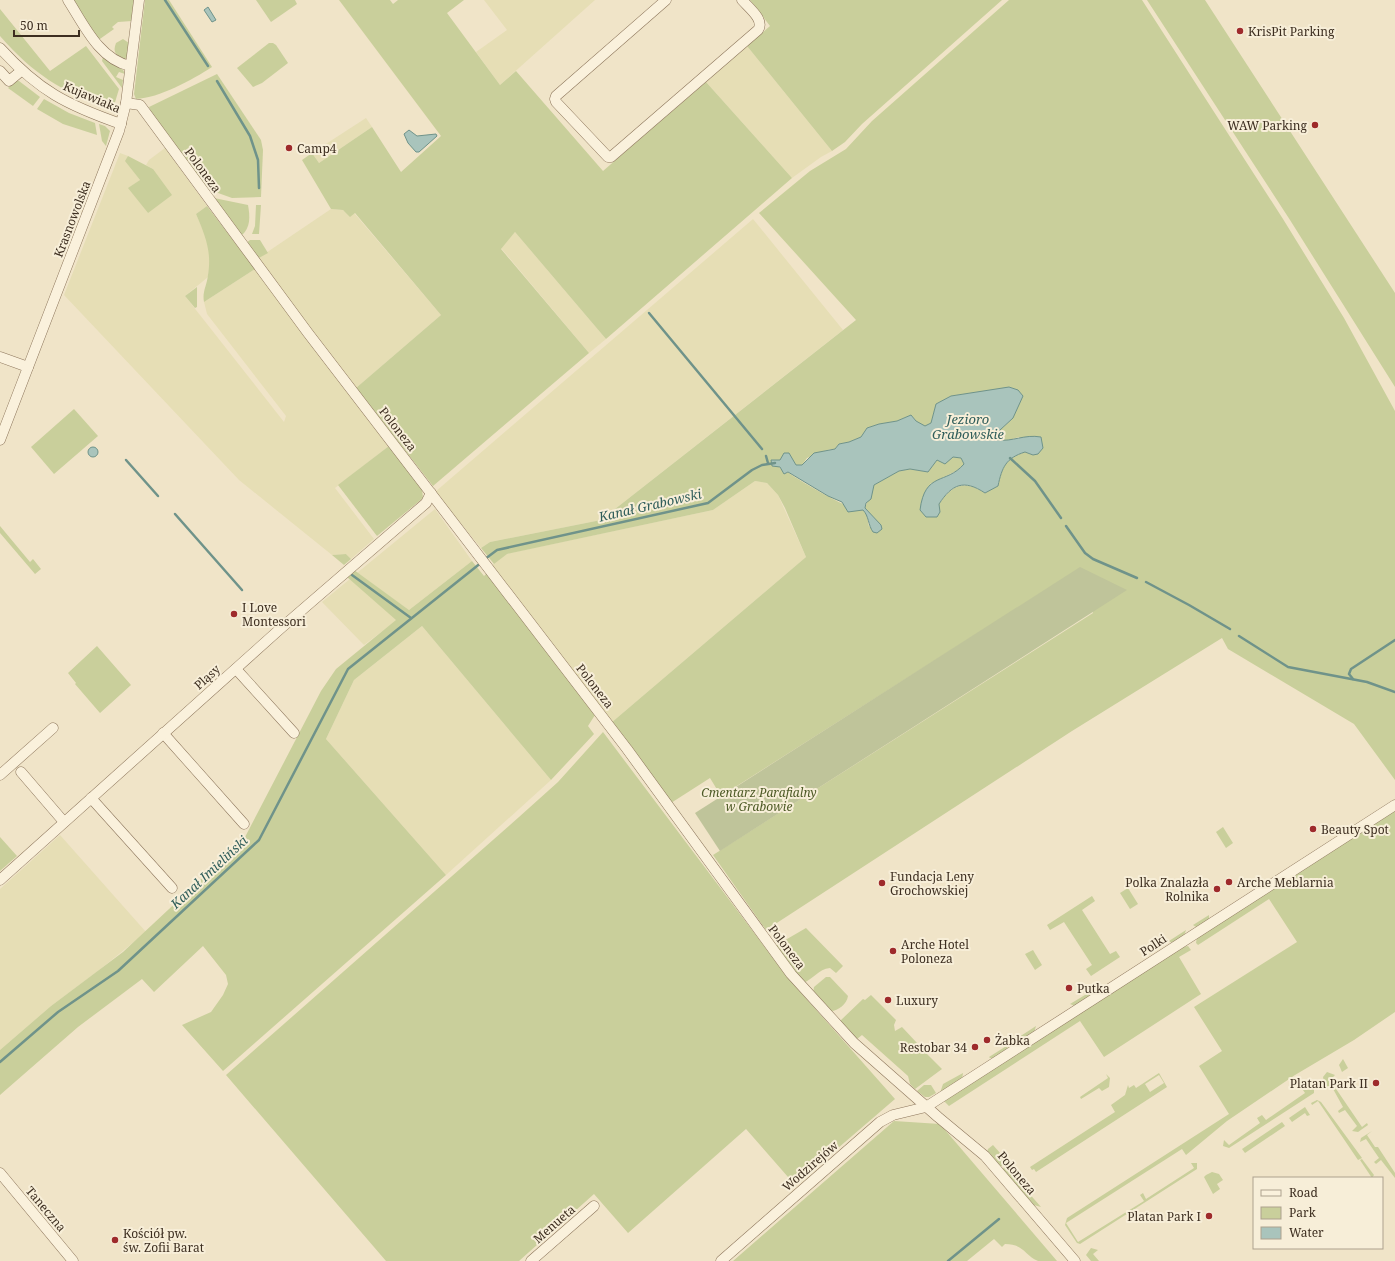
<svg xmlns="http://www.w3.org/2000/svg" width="1395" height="1261" font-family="'Noto Serif',serif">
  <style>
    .farmland { fill: #e6deb5 }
    .green { fill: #c9cf9b; fill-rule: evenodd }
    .cemetery { fill: #bfc49a }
    .water { fill: #a9c4bc; stroke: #6f938a }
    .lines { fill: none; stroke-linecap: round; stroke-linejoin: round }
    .stream { stroke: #6f938a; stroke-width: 2.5 }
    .minor-casing { stroke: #8d765c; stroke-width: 11 }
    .minor { stroke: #faf1dc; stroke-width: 10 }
    .poi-dot { fill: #9e2a2b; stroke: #f7eed8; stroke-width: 1.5 }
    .labels { text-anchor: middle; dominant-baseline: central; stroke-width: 4; stroke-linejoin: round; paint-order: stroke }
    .poi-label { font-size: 12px; fill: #3d2e20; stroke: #f7eed8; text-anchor: start }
    .street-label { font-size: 12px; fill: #3d2e20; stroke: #f7eed8 }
    .park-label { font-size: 12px; font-style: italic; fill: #4d5a26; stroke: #f7eed8 }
    .water-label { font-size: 13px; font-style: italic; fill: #2f5d5a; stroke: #f7eed8 }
  </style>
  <rect width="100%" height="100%" fill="#f0e4c8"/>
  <g class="farmland">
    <polygon points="484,0 595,0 500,85 476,52 507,30"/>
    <polygon points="747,46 832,151 821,157 792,178 706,82"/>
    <polygon points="366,118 372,127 319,163 312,153"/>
    <polygon points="165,148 207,206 196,214 207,238 211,258 208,277 185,296 284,422 286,416 207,314 204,302 255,269 389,446 335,488 374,539 351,559 346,554 332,555 239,480 64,295 120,153 128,156 126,161 140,180 129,188 148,213 153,169 146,165 149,160"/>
    <polygon points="331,209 343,210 350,216 354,213 441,315 356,388 257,259"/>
    <polygon points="753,219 843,330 601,520 490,542 481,548 435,492"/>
    <polygon points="515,232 606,339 589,353 501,248"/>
    <polygon points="755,481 767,483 778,495 806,557 611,723 491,566 506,554 713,510"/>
    <polygon points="435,509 472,561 409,610 357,573"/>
    <polygon points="350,579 397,620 364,645 322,602"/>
    <polygon points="422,626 551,780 446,875 326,739 354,680"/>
    <polygon points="60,835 146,932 98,971 51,1006 0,1050 0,889"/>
  </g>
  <g class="green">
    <polygon points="72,0 135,0 132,21 118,22 112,27 114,29 97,41"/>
    <path d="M145,0h24l43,67c-20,13 -53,31 -76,32l-2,-5z"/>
    <polygon points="256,0 295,0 297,4 271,22"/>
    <polygon points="339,0 390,0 393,4 398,0 464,0 447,13 500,85 516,71 603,171 706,82 792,178 606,339 515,232 501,249 589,353 433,486 356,388 441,315 355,213 350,217 343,210 331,209 302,160 312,153 319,163 372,127 401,172 441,136"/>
    <polygon points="750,0 1002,0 862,124 845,142 832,151 747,46 770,26"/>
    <path d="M1009,0h133l141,219 61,99 51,93v369l-41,-56 -126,-75 -6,-11 -150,93 -306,199 -53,-75 380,-242 -13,-45 -359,228 -11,-18 -39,25 -60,-80 195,-166 -21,-49 -7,-13 -11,-12 -12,-2 -42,29 -206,44 -13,10 -13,-16 9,-6 111,-22 255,-200 -97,-107 51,-42 36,-22 26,-28zM979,392l34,26 -13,12 -3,10 10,1 12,-4 14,18 -8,-3c-19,6 -23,15 -27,34l-13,7c-21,-13 -32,-9 -46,11l1,8 -10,-28 30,-15 4,-5 -3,-6 -8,-1 -16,3 -9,12 -18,-3 -11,2 -25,14 -9,23 9,10 -5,9 -2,-13 -4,-4c-11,2 -63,-29 -74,-37h-4l-13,-13 22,2 2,3h6l5,-7 20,-8 8,-1 4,-5 10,-2 12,-5 6,-9 12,-4 18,-3 14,-6 5,6 9,6 6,-4 5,-19 15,-8z"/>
    <polygon points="1147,0 1205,0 1395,293 1395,387 1290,220"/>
    <path d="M0,9l50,62 36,-25 33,43 -6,20 -5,1c-47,-20 -74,-35 -108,-74z"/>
    <path d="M123,39l6,4 -2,14 -3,3c-7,-5 -12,-7 -8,-17z"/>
    <polygon points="269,43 273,43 276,45 288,63 262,83 253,87 237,68"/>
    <polygon points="103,57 123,70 125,74 119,72 116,77 123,80 122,88 102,61"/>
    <polygon points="217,74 261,140 263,150 261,197 232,198 207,189 152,114 149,107"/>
    <polygon points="16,81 19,81 40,97 33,106 8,88"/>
    <polygon points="44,99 69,113 95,123 97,135 63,124 37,109"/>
    <polygon points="99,124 105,126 110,131 106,146 102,141"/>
    <polygon points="128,156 153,169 172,195 148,213 128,188 140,180 125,161"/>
    <path d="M214,198l34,7c2,11 3,23 -7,31z"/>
    <polygon points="256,205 261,205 259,234 252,234 255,226"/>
    <path d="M207,206l48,63 -51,33c-2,-10 3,-17 4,-27 4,-24 -3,-40 -12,-61z"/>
    <polygon points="250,240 260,240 268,253 257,259 246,243"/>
    <polygon points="197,287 197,307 195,308 185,296"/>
    <polygon points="74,409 98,436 54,474 31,447"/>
    <polygon points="389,446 422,489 423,498 377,536 338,485"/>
    <polygon points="0,526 30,562 33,559 41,569 35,574 0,533"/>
    <polygon points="346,554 351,559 344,565 332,555"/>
    <polygon points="472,561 484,576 487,573 595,715 588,726 594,734 551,780 422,626 354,680 326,739 446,875 223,1071 182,1025 211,1012 223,995 228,984 226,975 203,946 154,992 142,979 78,1027 0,1095 0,1050 51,1006 123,952 244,839 321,691 336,669 396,620 347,577 354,570 409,610"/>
    <polygon points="97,646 131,685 100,713 75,684 76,683 68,673"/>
    <polygon points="603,732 788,978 895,1099 795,1185 746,1129 628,1233 594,1194 519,1261 386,1261 226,1075 519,817 558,782"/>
    <polygon points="1395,810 1395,1012 1354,1040 1295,1075 1227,1121 1186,1155 1182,1149 1066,1223 1078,1242 1144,1201 1140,1195 1143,1193 1146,1199 1194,1168 1191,1163 1197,1163 1197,1169 1080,1244 1077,1243 1065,1225 1067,1218 1229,1114 1199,1066 1222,1051 1194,1007 1297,942 1269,899 1198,945 1196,943 1197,937"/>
    <polygon points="1223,827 1233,843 1226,848 1216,832"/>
    <polygon points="0,837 17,856 0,871"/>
    <polygon points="1128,888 1138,904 1130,909 1120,893"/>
    <polygon points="1092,896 1095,901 1082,910 1110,954 1116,951 1120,957 1091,976 1086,969 1092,965 1064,922 1050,930 1047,925"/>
    <polygon points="1209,915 1209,920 1196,927 1193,925"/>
    <path d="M806,928l37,38 -7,7 -6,-5c-12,1 -16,11 -27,15l-28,-37z"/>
    <polygon points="1186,930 1184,936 1174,943 1170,942 1169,941"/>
    <polygon points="1188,946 1191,950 1179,957 1201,994 1104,1057 1080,1021 949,1106 944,1101 1183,947"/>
    <polygon points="1033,950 1042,965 1035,970 1025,954"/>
    <path d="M826,977h4l18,19c-1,8 -10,15 -17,15l-18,-18 1,-6z"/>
    <polygon points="1090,992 1089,997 1075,1006 1070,1004"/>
    <polygon points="871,995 896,1020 894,1025 895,1031 902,1027 917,1043 912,1049 914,1050 922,1049 942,1069 915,1089 910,1084 908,1076 862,1035 857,1039 840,1021 863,999 865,1000"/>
    <polygon points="1036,1026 1034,1033 1021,1041 1016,1039"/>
    <polygon points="1008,1045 1007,1049 994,1058 990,1058 989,1057"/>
    <polygon points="1343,1059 1348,1068 1342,1072 1339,1065"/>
    <polygon points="1327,1072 1335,1075 1330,1080 1362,1127 1367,1123 1368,1125 1358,1132 1352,1131 1357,1126 1345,1110 1339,1113 1338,1111 1343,1107 1332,1087 1326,1090 1323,1077"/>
    <polygon points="963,1073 962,1080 940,1093 943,1084"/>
    <path d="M1159,1073l8,14 -131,85 -2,-3 -2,1 -2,-3 85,-55 -4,-7 14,-10 3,-10 1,3 5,-3 2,3zM1159,1075l5,8 -14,9 -5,-8z"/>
    <polygon points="1106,1074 1110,1078 1109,1087 1102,1091 1099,1088 1081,1099 1080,1097 1108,1078"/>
    <polygon points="1307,1084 1310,1084 1314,1086 1314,1093 1229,1148 1223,1146 1224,1140 1229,1145 1260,1123 1257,1118 1262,1115 1266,1120 1305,1093 1301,1087"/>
    <polygon points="924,1085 931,1085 936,1093 929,1097 925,1097 917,1091"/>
    <polygon points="1317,1100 1321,1102 1362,1158 1358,1160 1318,1101 1312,1105 1311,1103"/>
    <polygon points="1305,1107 1310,1115 1307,1116 1305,1113 1292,1122 1289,1118"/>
    <path d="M894,1121l46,3 117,137c-5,0 -14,0 -19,0 -14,-6 -14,-17 -33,-17l-3,3 -8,-8 -27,22h-234z"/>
    <polygon points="1282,1122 1285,1126 1245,1153 1242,1149"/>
    <polygon points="1372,1131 1367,1135 1375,1147 1378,1147 1395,1173 1395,1178 1381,1160 1376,1164 1374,1162 1379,1158 1366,1139 1360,1142 1361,1138"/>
    <polygon points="993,1145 1008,1162 1000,1167 987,1152 988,1149"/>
    <polygon points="1362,1159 1374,1175 1372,1178 1360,1160"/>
    <polygon points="1010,1164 1018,1170 1020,1183 1041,1207 1034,1205 1002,1169"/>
    <polygon points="1212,1172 1219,1174 1223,1180 1217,1184 1220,1189 1213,1194 1204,1177 1206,1175"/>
    <polygon points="1091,1248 1098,1250 1093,1254 1099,1261 1091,1261 1086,1255"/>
  </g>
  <polygon class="cemetery" points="1080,567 1127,590 720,851 695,813"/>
  <g class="water">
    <polygon points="208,7 216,20 212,22 204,10"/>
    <polygon points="409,130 417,136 436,134 437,136 419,152 416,152 408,143 404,134"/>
    <path d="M1009,387l9,3 5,6 -10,22 -13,12 -3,10c16,2 27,-6 44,-3l2,11 -5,6 -5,1 -8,-3c-19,6 -23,15 -27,34l-13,7c-21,-14 -33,-9 -46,11l1,8 -3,5h-11l-6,-7c5,-39 26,-25 44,-46l-3,-6 -8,-1 -8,7 -8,-4 -9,12 -18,-3 -11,2 -25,14 -3,14 -5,4 -1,5 16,17 1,4 -5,4 -4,-1c-5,-7 -4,-16 -10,-22l-15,2 -6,-10 -14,-6 -40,-24 -4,2 -4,-7 -8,-1 -1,-6h9l4,-7h5l7,12h6l12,-12 21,-4 4,-5 10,-2 12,-5 6,-9 12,-4 18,-3 14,-6 5,6 9,5 6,-3 5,-19 15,-8z"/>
    <circle cx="93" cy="452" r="5"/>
  </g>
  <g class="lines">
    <g class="stream">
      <polyline points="165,0 208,66"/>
      <polyline points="217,81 250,136 258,160 259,188"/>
      <polyline points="649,313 762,449"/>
      <polyline points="766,456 768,463"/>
      <polyline points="1010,458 1035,481 1061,518"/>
      <polyline points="126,460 158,496"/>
      <polyline points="175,514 242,590"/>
      <polyline points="1066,526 1085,553 1093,559 1137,578"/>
      <polyline points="485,559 497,550 708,503 752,470 762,465 775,463"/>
      <polyline points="352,575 411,618"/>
      <polyline points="1146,582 1189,605 1230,629"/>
      <polyline points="1239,636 1288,667 1367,682 1395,692"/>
      <polyline points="1353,679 1349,674 1351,669 1395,640"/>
      <polyline points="0,1062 58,1012 118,971 259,840 348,669 482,562"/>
      <polyline points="948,1261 999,1219"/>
    </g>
    <defs>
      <g id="minor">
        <path d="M68,0c16,25 31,59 62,66"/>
        <path d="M666,0l-110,96 -1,3 1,3 52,55h3l147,-127c7,-10 -9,-22 -16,-30"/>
        <path d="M0,48c39,43 67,57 121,76"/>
        <polyline points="0,71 9,81 21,71"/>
        <polyline points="126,103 140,105 308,333 627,749 791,974 854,1043 938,1117 985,1156 1075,1261"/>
        <polyline points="0,357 28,367"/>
        <polyline points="0,440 119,131 126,103 139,0"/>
        <polyline points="236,669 294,733"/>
        <polyline points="163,733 244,824"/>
        <polyline points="21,772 64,822"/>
        <polyline points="0,775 53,728"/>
        <polyline points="91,798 172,888"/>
        <polyline points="0,880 280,629 426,503 431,493"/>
        <polyline points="0,1173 73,1261"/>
        <polyline points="531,1261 594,1206"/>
        <polyline points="721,1261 880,1122 893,1115 926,1107 1395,805"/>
      </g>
    </defs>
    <use href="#minor" class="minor-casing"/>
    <use href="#minor" class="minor"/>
  </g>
  <g class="poi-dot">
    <circle cx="1240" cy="31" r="4"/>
    <circle cx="1315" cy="125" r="4"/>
    <circle cx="289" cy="148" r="4"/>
    <circle cx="234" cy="614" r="4"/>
    <circle cx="1313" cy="829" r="4"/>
    <circle cx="1229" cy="882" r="4"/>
    <circle cx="882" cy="883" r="4"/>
    <circle cx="1217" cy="889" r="4"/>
    <circle cx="893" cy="951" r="4"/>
    <circle cx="1069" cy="988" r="4"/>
    <circle cx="888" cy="1000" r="4"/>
    <circle cx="987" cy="1040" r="4"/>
    <circle cx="975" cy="1047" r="4"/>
    <circle cx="1376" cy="1083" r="4"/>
    <circle cx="1209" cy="1216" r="4"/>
    <circle cx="115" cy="1240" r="4"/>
  </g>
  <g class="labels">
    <g class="poi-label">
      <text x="1248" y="31">KrisPit Parking</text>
      <text x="1307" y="125" text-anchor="end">WAW Parking</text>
      <text x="297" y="148">Camp4</text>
      <text x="242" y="607">I Love<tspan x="242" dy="14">Montessori</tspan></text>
      <text x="1321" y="829">Beauty Spot</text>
      <text x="890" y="876">Fundacja Leny<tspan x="890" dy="14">Grochowskiej</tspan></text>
      <text x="1209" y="882" text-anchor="end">Polka Znalazła<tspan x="1209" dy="14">Rolnika</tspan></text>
      <text x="1237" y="882">Arche Meblarnia</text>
      <text x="901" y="944">Arche Hotel<tspan x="901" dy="14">Poloneza</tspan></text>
      <text x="1077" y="988">Putka</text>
      <text x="896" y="1000">Luxury</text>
      <text x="995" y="1040">Żabka</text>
      <text x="967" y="1047" text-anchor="end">Restobar 34</text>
      <text x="1368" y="1083" text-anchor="end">Platan Park II</text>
      <text x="1201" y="1216" text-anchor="end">Platan Park I</text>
      <text x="123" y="1233">Kościół pw.<tspan x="123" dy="14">św. Zofii Barat</tspan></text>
    </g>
    <g class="street-label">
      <text transform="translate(92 97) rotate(23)">Kujawiaka</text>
      <text transform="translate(203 170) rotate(54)">Poloneza</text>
      <text transform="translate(72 219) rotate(-69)">Krasnowolska</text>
      <text transform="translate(398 429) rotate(52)">Poloneza</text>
      <text transform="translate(207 677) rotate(-42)">Pląsy</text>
      <text transform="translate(595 686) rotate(52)">Poloneza</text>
      <text transform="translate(1153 945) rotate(-33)">Polki</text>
      <text transform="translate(787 947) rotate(53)">Poloneza</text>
      <text transform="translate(810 1166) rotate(-41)">Wodzirejów</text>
      <text transform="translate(1017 1173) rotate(50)">Poloneza</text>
      <text transform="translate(46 1209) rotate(50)">Taneczna</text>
      <text transform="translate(554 1224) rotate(-41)">Menueta</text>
    </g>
    <g class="park-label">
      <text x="759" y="792">Cmentarz Parafialny<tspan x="759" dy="14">w Grabowie</tspan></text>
    </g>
    <g class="water-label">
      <text x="968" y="419">Jezioro<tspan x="968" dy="15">Grabowskie</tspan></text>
      <text transform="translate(650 505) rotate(-13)">Kanał Grabowski</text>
      <text transform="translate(209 872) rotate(-43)">Kanał Imieliński</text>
    </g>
  </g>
  <rect x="1253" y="1177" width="130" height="72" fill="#f7eed8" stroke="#ada18e"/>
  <rect x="1261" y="1190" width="20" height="6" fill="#faf1dc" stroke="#ada18e"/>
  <text x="1289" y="1197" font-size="12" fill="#3d2e20">Road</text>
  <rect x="1261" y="1207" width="20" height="12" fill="#c9cf9b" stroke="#ada18e"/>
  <text x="1289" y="1217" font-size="12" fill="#3d2e20">Park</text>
  <rect x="1261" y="1227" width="20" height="12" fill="#a9c4bc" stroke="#ada18e"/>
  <text x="1289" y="1237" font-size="12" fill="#3d2e20">Water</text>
  <path d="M14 30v6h65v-6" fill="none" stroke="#3d2e20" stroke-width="2"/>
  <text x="20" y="30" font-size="12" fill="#3d2e20" stroke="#f7eed8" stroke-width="3" paint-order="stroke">50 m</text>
</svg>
